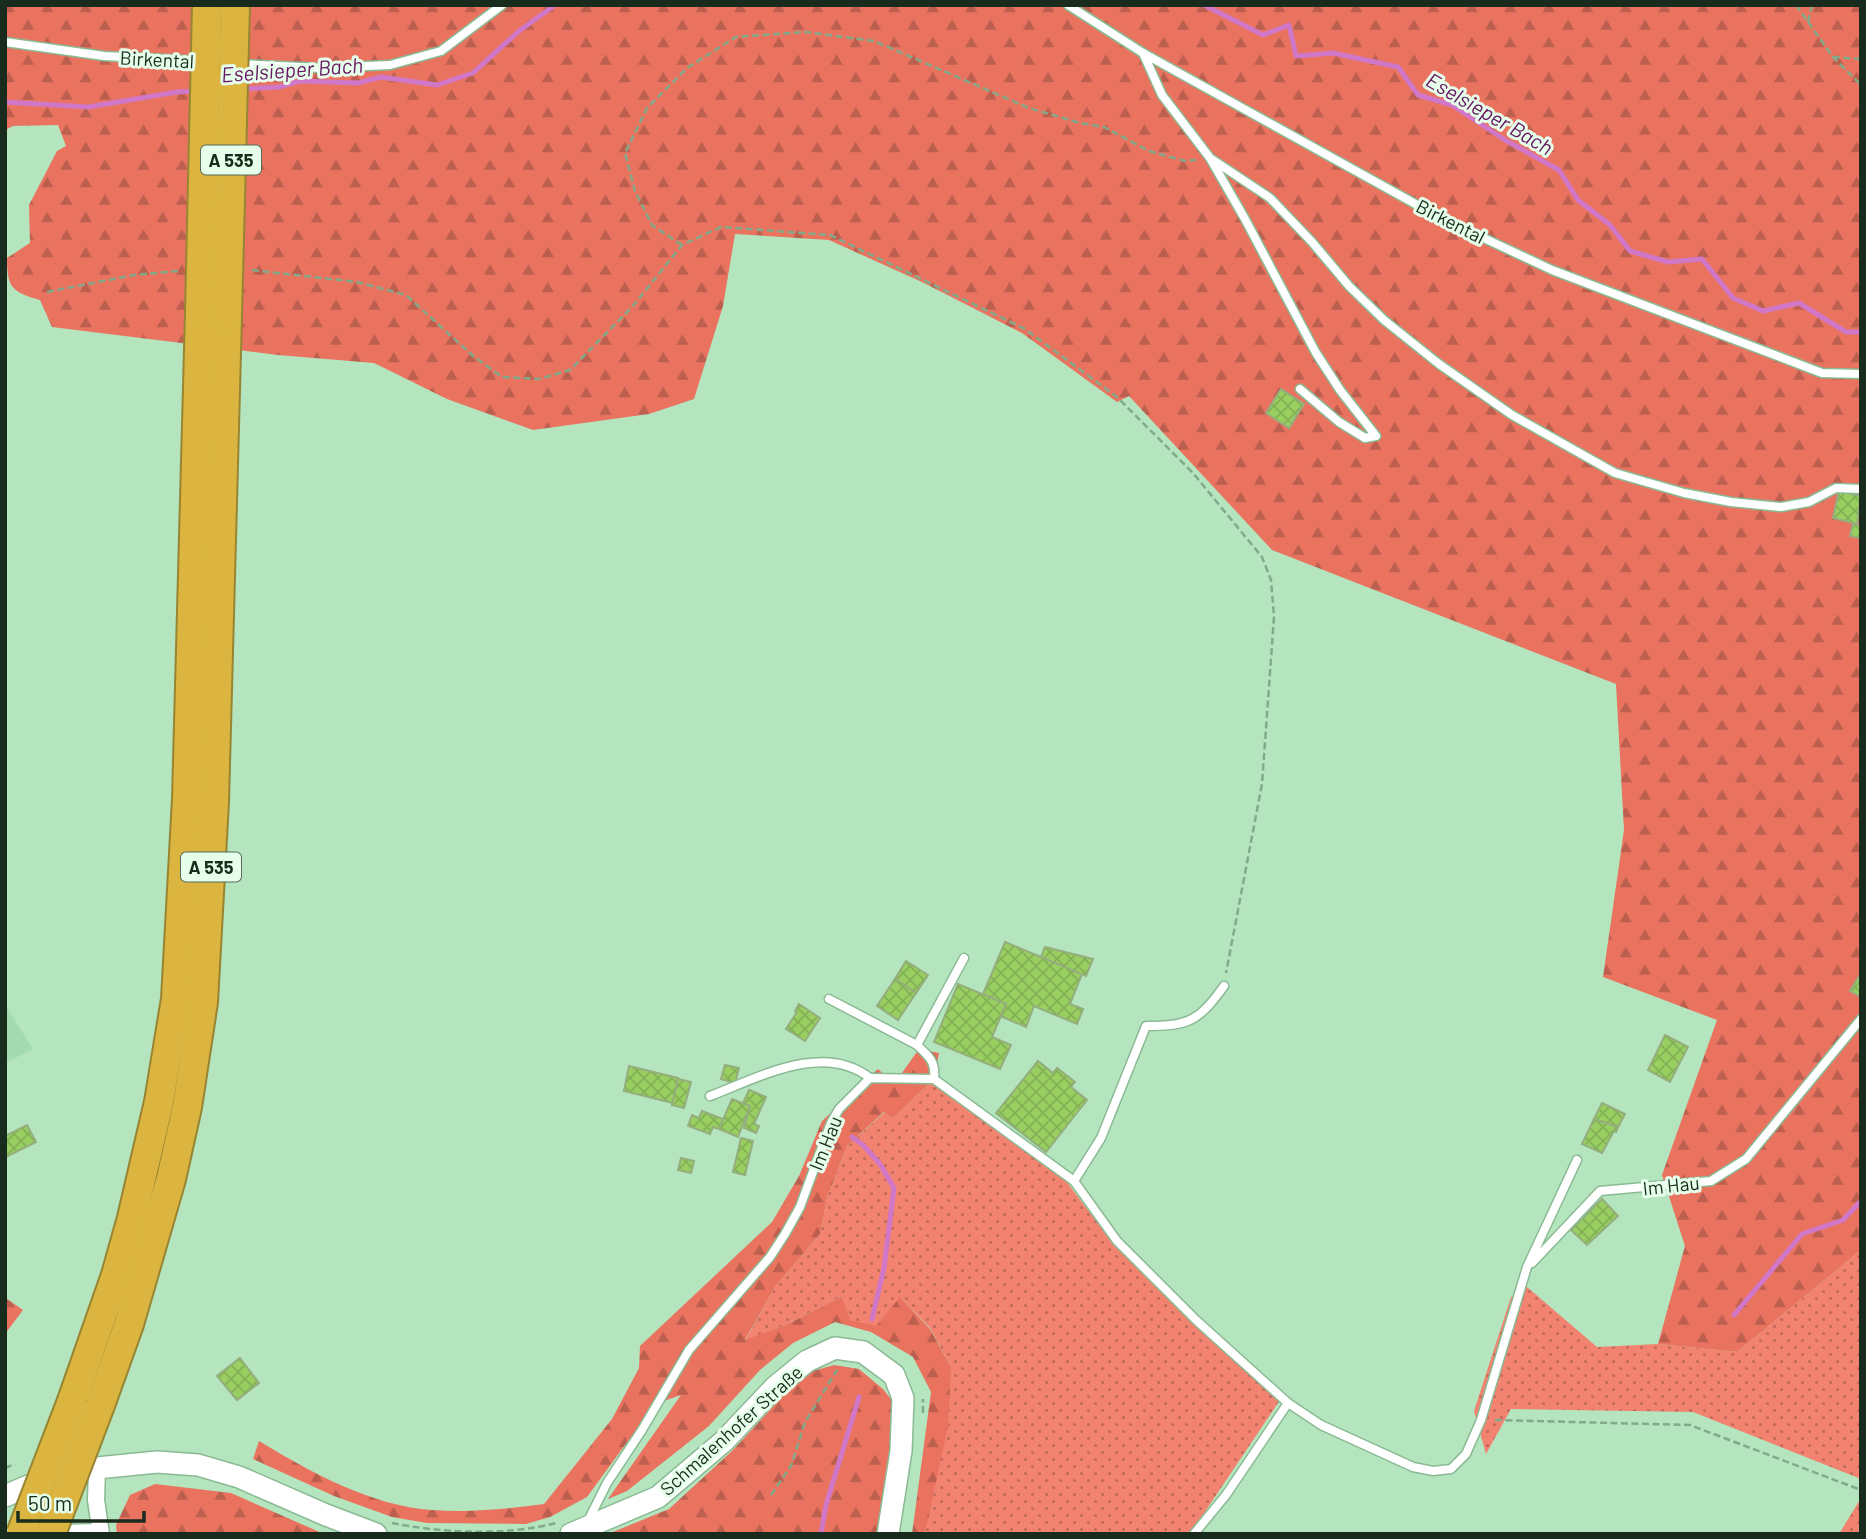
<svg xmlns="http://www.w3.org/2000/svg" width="1866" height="1539" font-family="Barlow,sans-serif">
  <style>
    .built { fill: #a3daaf }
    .grass { fill: url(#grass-dots) }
    .forest { fill: url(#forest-firs) }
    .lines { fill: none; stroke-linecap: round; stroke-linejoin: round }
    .stream { stroke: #d177c8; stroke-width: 5 }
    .building { fill: url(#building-cross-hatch); stroke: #94ae7d; stroke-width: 2 }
    .service-casing { stroke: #8aba94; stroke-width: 11 }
    .minor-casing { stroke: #8aba94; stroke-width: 19 }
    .secondary-casing { stroke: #8aba94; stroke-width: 24 }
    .motorway-casing { stroke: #978533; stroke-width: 32 }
    .path { stroke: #82aa8a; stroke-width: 2.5; stroke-dasharray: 7 3.5; stroke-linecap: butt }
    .service { stroke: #fff; stroke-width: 8 }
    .minor { stroke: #fff; stroke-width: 16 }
    .secondary { stroke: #fff; stroke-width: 21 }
    .motorway { stroke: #dbb53f; stroke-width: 28 }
    .motorway-bridge-casing { stroke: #978533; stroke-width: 32; stroke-linecap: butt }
    .motorway-bridge { stroke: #dbb53f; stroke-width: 28 }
    .labels { text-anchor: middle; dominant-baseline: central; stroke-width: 6; stroke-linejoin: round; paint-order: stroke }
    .shield { fill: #e6ffeb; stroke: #566b5a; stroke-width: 2 }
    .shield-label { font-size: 18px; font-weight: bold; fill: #182b1c }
    .street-label { font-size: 19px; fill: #182b1c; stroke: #e6ffeb }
    .water-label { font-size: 21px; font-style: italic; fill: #671662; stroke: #e6ffeb }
  </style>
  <defs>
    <pattern id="grass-dots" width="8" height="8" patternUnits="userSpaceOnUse" patternTransform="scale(1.75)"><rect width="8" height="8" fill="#f28370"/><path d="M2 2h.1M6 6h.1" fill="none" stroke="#c36b5b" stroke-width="1.8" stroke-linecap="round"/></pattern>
    <pattern id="forest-firs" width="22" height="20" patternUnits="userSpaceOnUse" patternTransform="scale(1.75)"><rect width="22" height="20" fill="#ea7360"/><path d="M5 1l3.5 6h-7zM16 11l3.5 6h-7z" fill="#bd5f4e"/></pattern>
    <pattern id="building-cross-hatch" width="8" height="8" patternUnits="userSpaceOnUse" patternTransform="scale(1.75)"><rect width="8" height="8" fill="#99ce61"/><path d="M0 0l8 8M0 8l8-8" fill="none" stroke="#83b154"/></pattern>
  </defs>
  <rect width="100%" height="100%" fill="#b4e5be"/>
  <polygon class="built" points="5,1005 33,1049 5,1063"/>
  <g class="grass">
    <polygon points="934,1079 952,1086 1063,1177 1112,1242 1193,1324 1280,1400 1190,1534 925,1534 951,1367 930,1328 901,1298 876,1327 849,1320 842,1296 786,1325 745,1341 775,1287 820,1234 827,1198 847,1146 885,1112 893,1118"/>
    <polygon points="1861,1250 1861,1479 1693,1412 1511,1409 1486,1454 1474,1411 1511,1297 1527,1287 1597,1347 1658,1344 1737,1352"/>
    <polygon points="1861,1498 1861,1534 1839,1534"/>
  </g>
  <g class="forest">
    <path d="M5,5h1856v1245l-124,102 -79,-8 27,-98 -23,-71 55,-155 -114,-43 21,-147 -8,-146 -344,-134 -143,-154 -12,6 -95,-69 -98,-50 -95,-43 -94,-6 -12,72 -29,93 -45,15 -116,16 -86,-31 -73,-36 -96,-8 -226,-28 -12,-27c-28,-8 -33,-12 -33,-42l23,-15 -1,-38 28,-54 9,-5 -8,-21 -45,1 -8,4z"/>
    <path d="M919,1049l20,4 -5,26 -41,39 -9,-6 -37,34 -20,52 -7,36 -45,53 -30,53 41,-15 56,-29 8,24 26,6 24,-29 30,32 21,38 -3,59 -23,108h-13l19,-142 -18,-35 -42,-25 -36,-10 -42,21 -33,27 -51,56 -82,65 -19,8 73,-104 -26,9 -68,93 -37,20 -24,7 -99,-1 -35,-6 -58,-21 -81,-37 6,-18c51,31 113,65 173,69 37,3 75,-1 112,-6l68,-85 27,-51 1,-22 132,-124 27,-46 23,-55 56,-52 16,15z"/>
    <polygon points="7,1299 23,1310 5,1334 5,1301"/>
    <polygon points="834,1365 859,1369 883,1389 894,1403 893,1450 878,1534 608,1534 669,1509 732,1451 782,1397 813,1371"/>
    <polygon points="155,1484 231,1493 324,1534 117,1534 116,1525 130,1495"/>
  </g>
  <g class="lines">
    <g class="stream">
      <polyline points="1204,5 1263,35 1289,25 1296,56 1333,53 1398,67 1418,95 1452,105 1505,140 1559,170 1578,200 1610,225 1630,251 1668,262 1702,259 1733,298 1763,311 1799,303 1846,332 1861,332"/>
      <polyline points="241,89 279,87 300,81 358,83 381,77 437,85 473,73 519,31 555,5"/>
      <polyline points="5,102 88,107 177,92 197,91"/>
      <polyline points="852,1137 863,1145 880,1164 894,1188 884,1268 872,1319"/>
      <polyline points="1734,1315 1802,1234 1843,1220 1861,1201"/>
      <polyline points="821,1534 826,1505 859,1397"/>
    </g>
  </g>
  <g class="building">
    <polygon points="1281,389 1304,404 1289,428 1266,413"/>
    <polygon points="1839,491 1861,496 1857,524 1833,518"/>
    <polygon points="1853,524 1861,526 1861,538 1850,536"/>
    <polygon points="1005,942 1082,974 1070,1004 1083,1009 1077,1024 1034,1006 1026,1027 1000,1016 1006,1004 983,994"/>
    <polygon points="1045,947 1093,959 1086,976 1041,957"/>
    <polygon points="906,961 928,975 916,993 895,979"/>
    <polygon points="1861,973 1861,997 1850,991"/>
    <polygon points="895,979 916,993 898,1020 877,1006"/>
    <polygon points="958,984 1006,1004 992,1037 1011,1045 1000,1069 934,1042"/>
    <polygon points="799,1004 820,1018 805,1041 786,1029 797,1012 795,1011"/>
    <polygon points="1665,1035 1688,1047 1670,1082 1648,1070"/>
    <polygon points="1038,1061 1053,1073 1057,1068 1075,1082 1071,1087 1087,1100 1046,1152 996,1113"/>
    <polygon points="725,1065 739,1068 735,1083 721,1079"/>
    <polygon points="629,1066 678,1078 673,1103 624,1091"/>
    <polygon points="678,1079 691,1082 684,1108 672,1105"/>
    <polygon points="749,1090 766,1097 754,1124 759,1126 756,1133 744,1128 750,1106 743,1103"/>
    <polygon points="732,1099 750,1106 738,1137 719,1129"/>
    <polygon points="1602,1103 1625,1114 1618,1127 1594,1119"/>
    <polygon points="702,1111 723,1119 719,1129 713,1127 710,1134 688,1126 692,1115 699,1118"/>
    <polygon points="1594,1119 1618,1127 1616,1132 1614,1131 1602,1153 1582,1144"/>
    <polygon points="27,1125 36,1142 6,1157 5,1136"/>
    <polygon points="741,1138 753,1141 745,1175 733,1172"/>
    <polygon points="681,1158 694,1161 691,1173 678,1170"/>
    <polygon points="1602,1199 1618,1216 1587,1245 1571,1230"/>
    <polygon points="240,1358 259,1383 237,1400 217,1376"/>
  </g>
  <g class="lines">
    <defs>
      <g id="service">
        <polyline points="1068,5 1143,53 1439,217 1552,270 1822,373 1861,374"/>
        <polyline points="5,42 104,56 201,61"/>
        <polyline points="1143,53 1162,95 1210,158 1245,219 1316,353 1340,390 1376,436 1365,438 1339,422 1300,389"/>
        <polyline points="238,64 321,68 390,65 441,51 502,5"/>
        <polyline points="1210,158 1270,198 1312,242 1349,286 1384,320 1439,364 1512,415 1615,473 1684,493 1731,502 1781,507 1809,502 1836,488 1861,489"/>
        <path d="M829,999l88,46c12,11 19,17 17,34"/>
        <polyline points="917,1045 964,958"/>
        <path d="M710,1096c48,-18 113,-55 160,-18"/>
        <path d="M1074,1181l27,-43 45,-112c43,0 53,-5 78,-40"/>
        <polyline points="1532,1263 1600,1191 1711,1181 1746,1159 1861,1019"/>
        <polyline points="588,1521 607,1483 642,1430 689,1350 770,1257 785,1234 800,1207 831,1123 839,1109 870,1078 934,1079 1074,1181 1117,1241 1196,1320 1288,1403 1321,1425 1413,1467 1433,1471 1451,1469 1466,1454 1481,1420 1527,1267 1577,1160"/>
        <polyline points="57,1529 99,1528"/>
        <polyline points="1194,1534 1226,1495 1288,1403"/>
      </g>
      <polyline id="minor" points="97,1469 96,1500 101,1534"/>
      <g id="secondary">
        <polyline points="5,1496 59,1473 77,1470 157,1462 198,1465 239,1477 326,1515 376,1534"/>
        <polyline points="571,1534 658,1497 724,1441 775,1387 807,1361 835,1348 863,1352 894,1375 903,1398 901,1451 888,1534"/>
      </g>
      <g id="motorway">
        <polyline points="72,1401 116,1275 132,1218 159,1102 176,999 187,799 200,312"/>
        <polyline points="100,1405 129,1324 171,1179 187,1107 203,1002 214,802 227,315"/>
      </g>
    </defs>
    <use href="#service" class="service-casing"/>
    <use href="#minor" class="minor-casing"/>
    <use href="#secondary" class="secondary-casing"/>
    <use href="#motorway" class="motorway-casing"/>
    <g class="path">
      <polyline points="1796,5 1833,57 1861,85"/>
      <polyline points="1808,22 1812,5"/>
      <polyline points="1833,57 1861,59"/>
      <polyline points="682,245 652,225 635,191 625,153 647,108 687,68 736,37 806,32 874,41 1029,108 1080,123 1104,127 1149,151 1185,161 1196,160"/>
      <polyline points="252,270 357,282 406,295 472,355 502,377 539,379 570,370 633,306 682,245 721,227 830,235 1025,329 1117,397 1193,473 1262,557 1271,580 1274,617 1262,784 1226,973"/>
      <polyline points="47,292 134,275 178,271"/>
      <polyline points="923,1413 923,1399"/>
      <polyline points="1495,1420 1690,1425 1861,1490"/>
      <polyline points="5,1468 15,1464"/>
      <polyline points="771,1495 791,1466 805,1422 837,1370"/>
      <path d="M392,1523c49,10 115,13 164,0"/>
    </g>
    <use href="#service" class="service"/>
    <use href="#minor" class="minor"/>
    <use href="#secondary" class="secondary"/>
    <use href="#motorway" class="motorway"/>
    <defs>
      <g id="motorway-bridge">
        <polyline points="200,312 207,5"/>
        <polyline points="227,315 235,5"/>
        <polyline points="21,1534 72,1401"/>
        <polyline points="51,1534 100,1405"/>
      </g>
    </defs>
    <use href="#motorway-bridge" class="motorway-bridge-casing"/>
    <use href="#motorway-bridge" class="motorway-bridge"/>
  </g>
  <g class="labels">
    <g class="shield">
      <rect x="201" y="145.5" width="60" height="29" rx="5"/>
      <rect x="181" y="852.5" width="60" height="29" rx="5"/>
    </g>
    <g class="shield-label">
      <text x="231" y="160">A 535</text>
      <text x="211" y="867">A 535</text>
    </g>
    <g class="street-label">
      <text transform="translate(157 59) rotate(3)">Birkental</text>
      <text transform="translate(1451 221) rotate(27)">Birkental</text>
      <text transform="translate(825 1143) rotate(-68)">Im Hau</text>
      <text transform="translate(1671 1185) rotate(-6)">Im Hau</text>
      <text transform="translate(731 1430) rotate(-42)">Schmalenhofer Straße</text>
    </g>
    <g class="water-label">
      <text transform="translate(292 69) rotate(-4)">Eselsieper Bach</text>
      <text transform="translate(1490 113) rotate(30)">Eselsieper Bach</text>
    </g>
  </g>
  <rect width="1866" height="1539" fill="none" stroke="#182b1c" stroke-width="14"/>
  <path d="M18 1511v10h126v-10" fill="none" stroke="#182b1c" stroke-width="3.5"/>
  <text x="28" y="1511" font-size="21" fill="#182b1c" stroke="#e6ffeb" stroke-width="5" paint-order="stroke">50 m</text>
</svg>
